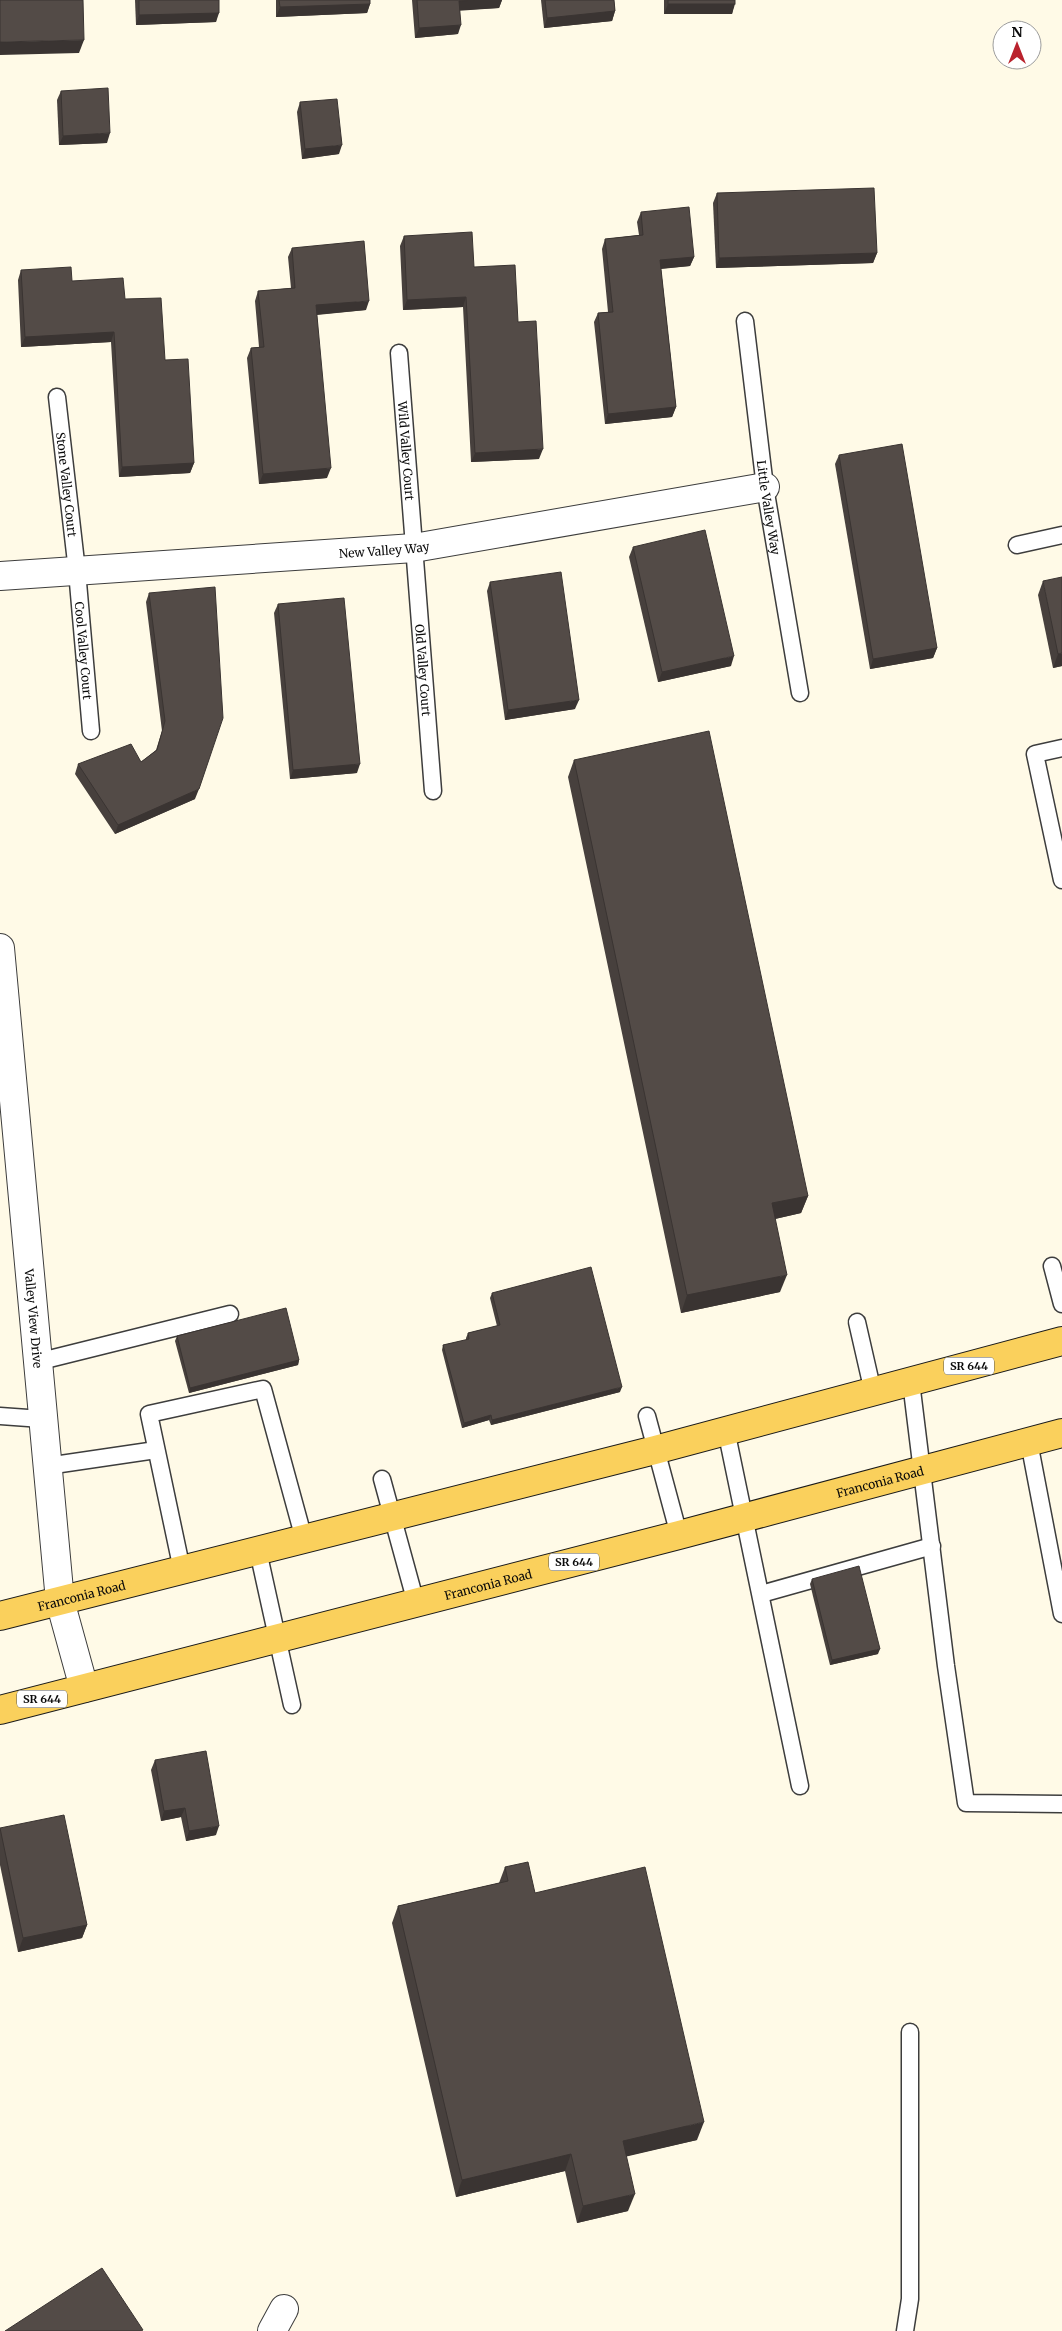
<svg xmlns="http://www.w3.org/2000/svg" width="1062" height="2331" font-family="Merriweather,serif">
  <style>
    .lines { fill: none; stroke-linecap: round; stroke-linejoin: round }
    .lane-casing { stroke: #3d3d3d; stroke-width: 19 }
    .street-casing { stroke: #3d3d3d; stroke-width: 30 }
    .primary-casing { stroke: #1b1b1b; stroke-width: 30 }
    .lane { stroke: #fff; stroke-width: 16 }
    .street { stroke: #fff; stroke-width: 28 }
    .primary { stroke: #fad05c; stroke-width: 28 }
    .wall { fill: #47403d }
    .shaded-wall { fill: #3a3432 }
    .building { fill: #534b47; stroke: #3a3432 }
    .labels { text-anchor: middle; dominant-baseline: central; stroke-width: 5; stroke-linejoin: round; paint-order: stroke }
    .shield { fill: #fff; stroke: #545454; stroke-width: 1 }
    .shield-label { font-size: 11px; font-weight: bold; fill: #0a0a0a }
    .street-label { font-size: 12px; fill: #0a0a0a; stroke: #fff }
  </style>
  <rect width="100%" height="100%" fill="#fffae7"/>
  <g class="lines">
    <defs>
      <g id="lane">
        <path id="s1" d="M745,321l20,166 35,206"/>
        <path id="s2" d="M399,353l34,438"/>
        <path id="s3" d="M57,397l20,174 14,160"/>
        <polyline points="1017,545 1062,535"/>
        <polyline points="1062,748 1035,754 1062,880"/>
        <polyline points="1052,1266 1062,1304"/>
        <polyline points="857,1322 873,1392"/>
        <polyline points="37,1362 230,1314"/>
        <polyline points="911,1382 946,1666 966,1803 1062,1804"/>
        <polyline points="0,1416 42,1419"/>
        <polyline points="647,1416 679,1535"/>
        <polyline points="726,1430 800,1786"/>
        <polyline points="1029,1442 1062,1614"/>
        <polyline points="47,1466 156,1450"/>
        <polyline points="382,1479 416,1603"/>
        <polyline points="258,1551 292,1705"/>
        <polyline points="182,1570 149,1414 263,1389 304,1539"/>
        <polyline points="761,1594 932,1546"/>
        <polyline points="905,2331 910,2299 910,2032"/>
      </g>
      <g id="street">
        <path id="s4" d="M0,576l414,-28 351,-61"/>
        <path id="s5" d="M0,948l60,653 24,87"/>
        <polyline points="272,2331 284,2309"/>
      </g>
      <g id="primary">
        <path id="s6" d="M0,1616l655,-166 407,-109"/>
        <path id="s7" d="M0,1710l679,-175 383,-102"/>
      </g>
    </defs>
    <use href="#lane" class="lane-casing"/>
    <use href="#street" class="street-casing"/>
    <use href="#primary" class="primary-casing"/>
    <use href="#lane" class="lane"/>
    <use href="#street" class="street"/>
    <use href="#primary" class="primary"/>
  </g>
  <g class="wall">
    <polygon points="135,0 219,0 216,22 136,25"/>
    <polygon points="276,0 370,0 370,4 367,13 276,17"/>
    <polygon points="412,0 502,0 499,8 460,10 458,34 415,38"/>
    <polygon points="541,0 614,0 615,11 612,21 544,28"/>
    <polygon points="664,0 735,0 732,14 664,14"/>
    <polygon points="61,91 107,143 59,145 57,100"/>
    <polygon points="300,102 339,154 302,159 297,112"/>
    <polygon points="717,193 877,253 873,263 716,268 713,203"/>
    <polygon points="641,212 694,257 690,266 661,269 676,407 672,417 605,424 594,322 598,313 608,312 602,249 605,239 639,235 637,222"/>
    <polygon points="404,236 474,267 518,322 539,459 471,462 463,307 403,310 400,246"/>
    <polygon points="292,248 366,310 317,315 327,478 259,484 247,358 251,348 259,347 255,301 258,291 291,288 288,257"/>
    <polygon points="21,270 72,281 125,299 165,360 194,463 190,473 119,477 111,342 21,347 18,280"/>
    <polygon points="839,455 937,648 933,658 870,669 835,464"/>
    <polygon points="633,547 731,666 658,682 629,557"/>
    <polygon points="1043,581 1062,666 1053,668 1038,595"/>
    <polygon points="490,582 575,709 505,720 487,591"/>
    <polygon points="149,593 195,799 115,834 75,774 78,764 141,762 156,750 162,731 146,602"/>
    <polygon points="278,604 357,773 290,779 274,613"/>
    <polygon points="574,760 808,1196 801,1213 775,1219 780,1292 681,1313 568,777"/>
    <polygon points="492,1293 620,1392 491,1425 489,1420 462,1428 442,1350 443,1345 466,1340 466,1338 468,1333 497,1326 490,1298"/>
    <polygon points="177,1336 299,1360 298,1365 189,1393 175,1341"/>
    <polygon points="812,1579 878,1654 830,1665 810,1584"/>
    <polygon points="155,1760 216,1835 186,1841 181,1817 161,1821 151,1770"/>
    <polygon points="0,1828 87,1925 82,1938 18,1952 0,1865"/>
    <polygon points="505,1867 535,1893 697,2140 626,2156 628,2211 577,2223 565,2171 456,2197 392,1923 398,1906 499,1883"/>
  </g>
  <g class="shaded-wall">
    <polygon points="475,0 502,0 499,8 456,11 459,1"/>
    <polygon points="370,4 367,13 276,17 280,7"/>
    <polygon points="668,4 735,4 732,14 664,14"/>
    <polygon points="615,11 612,21 544,28 547,18"/>
    <polygon points="219,13 216,22 136,25 139,15"/>
    <polygon points="461,25 458,34 415,38 419,28"/>
    <polygon points="84,40 79,53 0,55 0,42"/>
    <polygon points="110,133 107,143 59,145 63,136"/>
    <polygon points="342,145 339,154 302,159 305,149"/>
    <polygon points="877,253 873,263 716,268 719,258"/>
    <polygon points="694,257 690,266 657,269 660,260"/>
    <polygon points="466,297 463,307 403,310 407,300"/>
    <polygon points="369,301 366,310 312,315 316,305"/>
    <polygon points="114,332 111,342 21,347 25,337"/>
    <polygon points="676,407 672,417 605,424 608,414"/>
    <polygon points="543,449 539,459 471,462 475,453"/>
    <polygon points="194,463 190,473 119,477 122,467"/>
    <polygon points="331,468 327,478 259,484 263,474"/>
    <polygon points="937,648 933,658 870,669 873,659"/>
    <polygon points="1062,653 1062,666 1053,668 1058,654"/>
    <polygon points="734,656 731,666 658,682 662,672"/>
    <polygon points="579,700 575,709 505,720 508,710"/>
    <polygon points="360,764 357,773 290,779 293,770"/>
    <polygon points="199,789 195,799 115,834 118,825"/>
    <polygon points="808,1196 801,1213 766,1221 772,1203"/>
    <polygon points="787,1275 780,1292 681,1313 687,1295"/>
    <polygon points="299,1360 298,1365 189,1393 190,1388"/>
    <polygon points="622,1387 620,1392 491,1425 492,1420"/>
    <polygon points="491,1415 489,1420 462,1428 464,1423"/>
    <polygon points="880,1649 878,1654 830,1665 832,1660"/>
    <polygon points="185,1808 181,1817 161,1821 164,1811"/>
    <polygon points="219,1826 216,1835 186,1841 189,1831"/>
    <polygon points="87,1925 82,1938 18,1952 23,1938"/>
    <polygon points="704,2122 697,2140 616,2159 623,2141"/>
    <polygon points="571,2154 565,2171 456,2197 462,2180"/>
    <polygon points="635,2194 628,2211 577,2223 583,2206"/>
  </g>
  <g class="building">
    <polygon points="0,0 83,0 84,40 0,42"/>
    <polygon points="139,0 219,0 219,13 139,15"/>
    <polygon points="279,0 370,0 370,4 280,7"/>
    <polygon points="417,0 475,0 459,1 461,25 419,28"/>
    <polygon points="545,0 614,0 615,11 547,18"/>
    <rect x="668" y="0" width="67" height="4"/>
    <polygon points="108,88 110,133 63,136 61,91"/>
    <polygon points="337,99 342,145 305,149 300,102"/>
    <polygon points="874,188 877,253 719,258 717,193"/>
    <polygon points="689,207 694,257 660,260 676,407 608,414 598,313 613,312 605,239 643,235 641,212"/>
    <polygon points="472,232 474,267 515,265 518,322 536,321 543,449 475,453 466,297 407,300 404,236"/>
    <polygon points="364,241 369,301 316,305 331,468 263,474 251,348 264,347 258,291 295,288 292,248"/>
    <polygon points="71,267 72,281 123,278 125,299 161,298 165,360 188,359 194,463 122,467 114,332 25,337 21,270"/>
    <polygon points="902,444 937,648 873,659 839,455"/>
    <polygon points="705,530 734,656 662,672 633,547"/>
    <polygon points="561,572 579,700 508,710 490,582"/>
    <polygon points="1062,577 1062,653 1058,654 1043,581"/>
    <polygon points="215,587 223,718 199,789 118,825 78,764 131,744 141,762 157,750 165,721 149,593"/>
    <polygon points="344,598 360,764 293,770 278,604"/>
    <polygon points="709,731 808,1196 772,1203 787,1275 687,1295 574,760"/>
    <polygon points="591,1267 622,1387 492,1420 491,1415 464,1423 443,1345 469,1339 468,1333 500,1325 492,1293"/>
    <polygon points="286,1308 299,1360 190,1388 177,1336"/>
    <polygon points="859,1566 880,1649 832,1660 812,1579"/>
    <polygon points="206,1751 219,1826 189,1831 185,1808 164,1811 155,1760"/>
    <polygon points="64,1815 87,1925 23,1938 0,1828"/>
    <polygon points="528,1862 535,1893 645,1867 704,2122 623,2141 635,2194 583,2206 571,2154 462,2180 398,1906 508,1881 505,1867"/>
    <polygon points="102,2268 143,2330 141,2331 5,2331"/>
  </g>
  <g class="labels">
    <g class="shield">
      <rect x="944" y="1357.5" width="50" height="17" rx="4"/>
      <rect x="549" y="1553.5" width="50" height="17" rx="4"/>
      <rect x="17" y="1690.5" width="50" height="17" rx="4"/>
    </g>
    <g class="shield-label">
      <text x="969" y="1366">SR 644</text>
      <text x="574" y="1562">SR 644</text>
      <text x="42" y="1699">SR 644</text>
    </g>
    <g class="street-label">
      <text stroke="none"><textPath href="#s2" startOffset="98">Wild Valley Court</textPath></text>
      <text stroke="none"><textPath href="#s3" startOffset="88">Stone Valley Court</textPath></text>
      <text stroke="none"><textPath href="#s1" startOffset="188">Little Valley Way</textPath></text>
      <text stroke="none"><textPath href="#s4" startOffset="385">New Valley Way</textPath></text>
      <text stroke="none"><textPath href="#s3" startOffset="255">Cool Valley Court</textPath></text>
      <text stroke="none"><textPath href="#s2" startOffset="318">Old Valley Court</textPath></text>
      <text stroke="none"><textPath href="#s5" startOffset="372">Valley View Drive</textPath></text>
      <text stroke="none"><textPath href="#s7" startOffset="909">Franconia Road</textPath></text>
      <text stroke="none"><textPath href="#s7" startOffset="504">Franconia Road</textPath></text>
      <text stroke="none"><textPath href="#s6" startOffset="84">Franconia Road</textPath></text>
    </g>
  </g>
  <g transform="translate(1017 45)"><circle r="24" fill="#ffffff" stroke="#9d9d9d"/>
  <path d="M0-4L9 19L0 12L-9 19Z" fill="#ba222d"/>
  <text y="-8" font-size="14" font-weight="bold" text-anchor="middle" fill="#0a0a0a">N</text>
  </g>
</svg>
